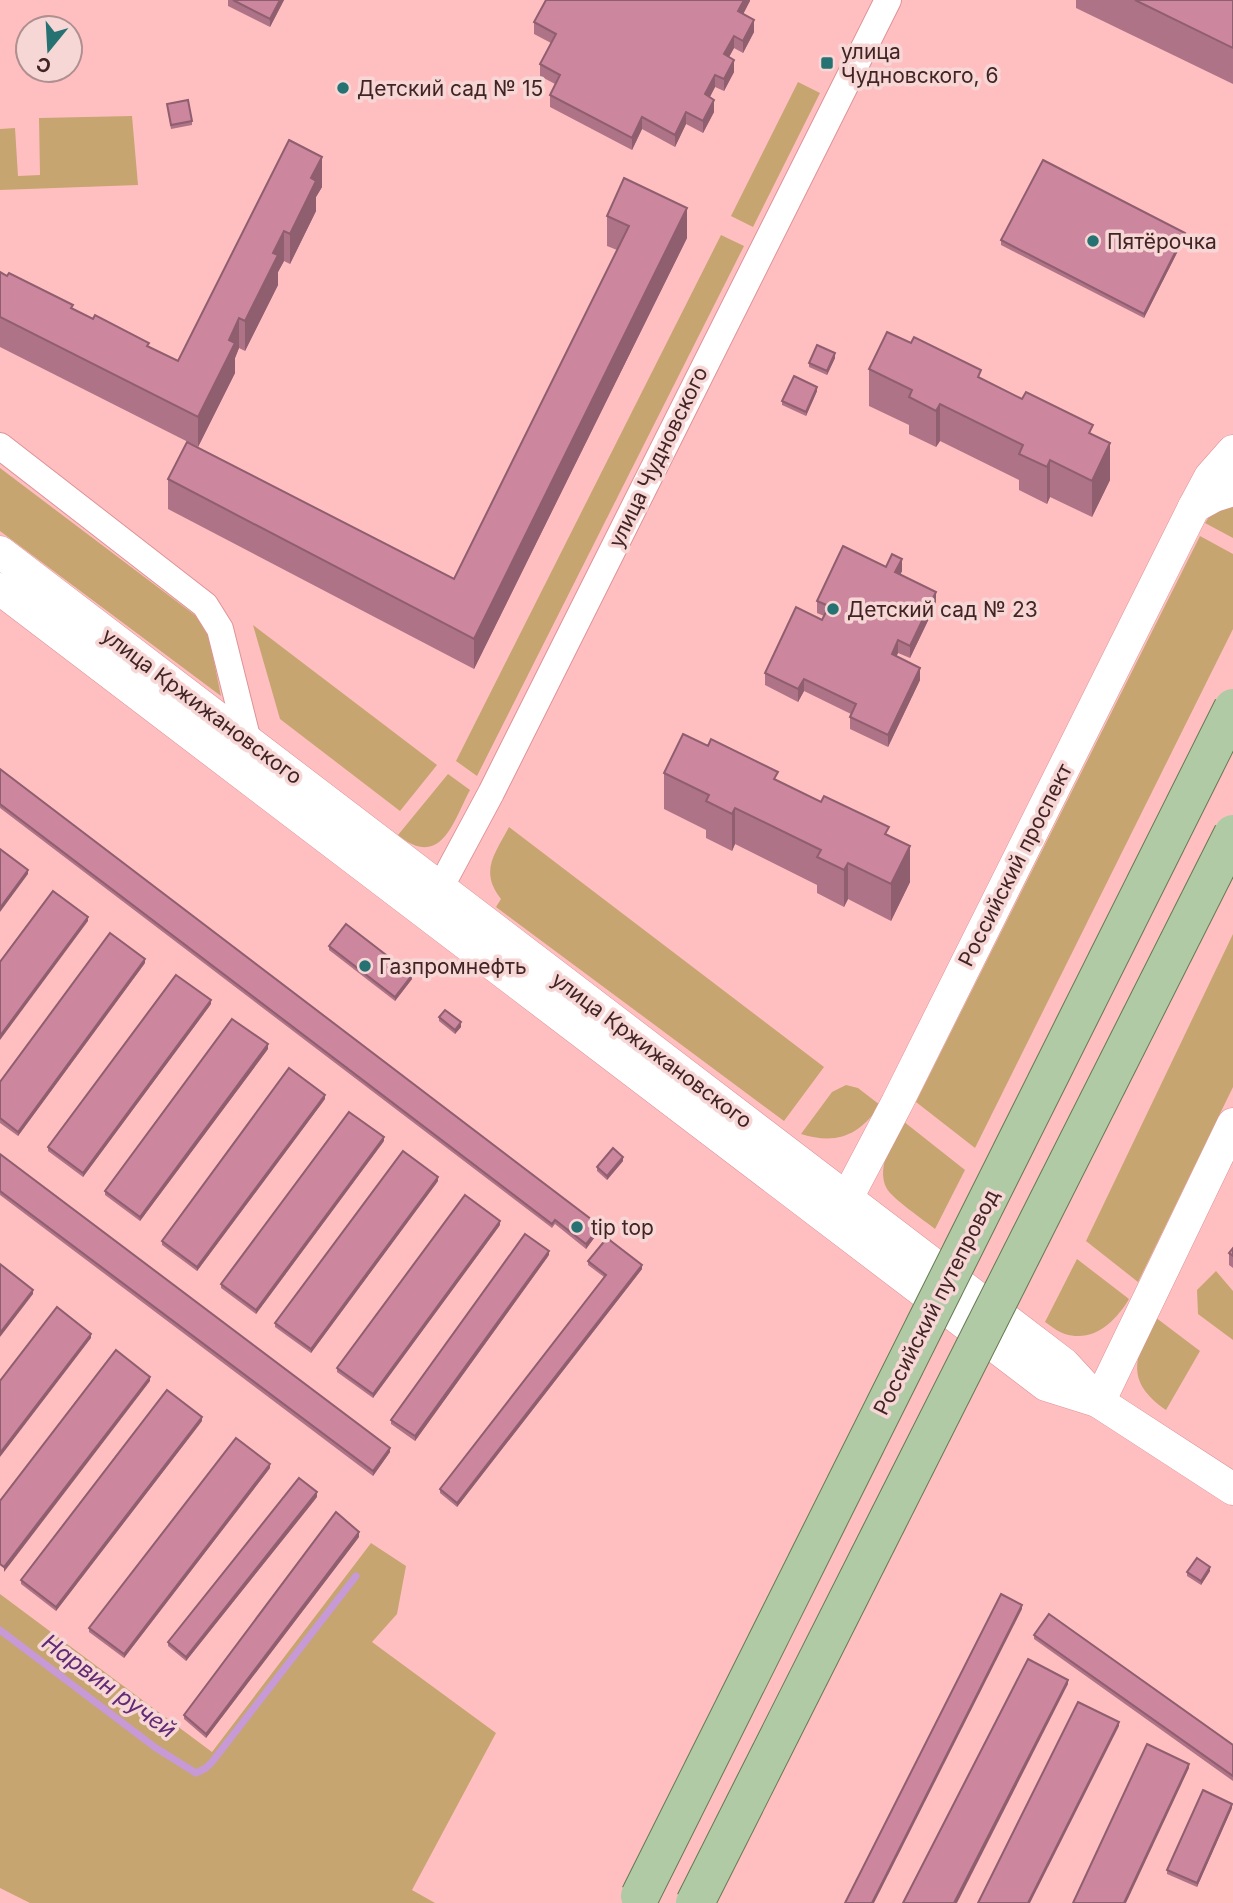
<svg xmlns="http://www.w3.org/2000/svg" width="1233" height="1903" font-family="Inter,sans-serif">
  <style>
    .green { fill: #c7a571 }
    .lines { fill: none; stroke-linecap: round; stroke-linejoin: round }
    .stream { stroke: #c799d7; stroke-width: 7 }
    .minor-casing { stroke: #de9396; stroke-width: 28 }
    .tertiary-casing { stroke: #de9396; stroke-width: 33 }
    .minor { stroke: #fff; stroke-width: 26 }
    .tertiary { stroke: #fff; stroke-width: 32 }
    .primary-bridge-casing { stroke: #667951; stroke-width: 40; stroke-linecap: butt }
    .primary-bridge { stroke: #afcaa4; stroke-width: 38 }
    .wall { fill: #af7388 }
    .shaded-wall { fill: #8f5e6f }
    .building { fill: #cc869e; stroke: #8f5e6f; stroke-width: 2 }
    .poi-dot { fill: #267172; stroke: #f7d6d6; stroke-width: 2.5 }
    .labels { text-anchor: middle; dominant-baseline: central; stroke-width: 7; stroke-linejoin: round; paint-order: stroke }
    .poi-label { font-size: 21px; fill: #422425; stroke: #f7d6d6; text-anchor: start }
    .street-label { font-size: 21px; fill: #422425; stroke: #f7d6d6 }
    .water-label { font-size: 23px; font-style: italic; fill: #622a74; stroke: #f7d6d6 }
  </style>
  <rect width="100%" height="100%" fill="#ffbfc1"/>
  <g class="green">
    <polygon points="798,82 820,93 753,227 731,216"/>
    <polygon points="132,116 138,185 0,190 0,129 15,128 18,176 40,175 39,118"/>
    <polygon points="721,235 744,246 477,776 456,761"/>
    <polygon points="0,468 196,616 209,637 221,696 0,531"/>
    <polygon points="1233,503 1233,538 1205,523 1211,514"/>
    <polygon points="1200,536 1233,554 1233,629 975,1148 916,1102"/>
    <polygon points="253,625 437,765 400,811 280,719"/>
    <path d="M448,774l22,16c-17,32 -29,80 -72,45z"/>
    <path d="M509,827l315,240 -40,54 -288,-214 5,-8c-22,-28 -6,-45 8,-72z"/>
    <polygon points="1233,934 1233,1087 1138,1282 1086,1241"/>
    <path d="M846,1085l12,3 22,17c-21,31 -44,40 -79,29l31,-42z"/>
    <path d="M903,1121l62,49 -30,59c-10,-8 -43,-31 -48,-40 -12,-22 7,-50 16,-68z"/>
    <path d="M1077,1259l52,40c-13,22 -35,44 -64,35 -7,-2 -14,-8 -20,-12z"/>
    <polygon points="1216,1271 1233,1291 1233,1340 1198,1314 1197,1290"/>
    <path d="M1155,1317l45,34 -34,59c-43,-30 -30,-54 -11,-93z"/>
    <polygon points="371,1543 406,1566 397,1614 372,1642 496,1733 412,1890 435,1903 30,1903 0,1888 0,1594 212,1752"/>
  </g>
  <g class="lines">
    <polyline class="stream" points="0,1630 156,1748 196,1773 206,1768 212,1762 356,1576"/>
    <defs>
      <g id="minor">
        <polyline points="0,446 205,605 220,629 248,741"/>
        <polyline points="429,903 440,888 491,793 888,0"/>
      </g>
      <g id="tertiary">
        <polyline points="1194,507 1214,496 1233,490"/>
        <polyline points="0,552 1064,1364 1099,1402 1233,1489"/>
        <polyline points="0,589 1046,1385 1097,1401"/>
        <polyline points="834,1215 847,1198 897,1103 1194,507 1210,477 1233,451"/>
        <polyline points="1099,1402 1233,1124"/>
      </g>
    </defs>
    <use href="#minor" class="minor-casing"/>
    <use href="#tertiary" class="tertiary-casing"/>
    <use href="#minor" class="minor"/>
    <use href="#tertiary" class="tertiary"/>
    <defs>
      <g id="primary-bridge">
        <polyline points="640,1896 1233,708"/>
        <polyline points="695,1903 1233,834"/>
      </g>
    </defs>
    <use href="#primary-bridge" class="primary-bridge-casing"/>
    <use href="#primary-bridge" class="primary-bridge"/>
  </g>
  <g class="wall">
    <polygon points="228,0 284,0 270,27 228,6"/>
    <polygon points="750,0 743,14 754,32 743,53 734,48 729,57 734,72 724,91 715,87 710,97 714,112 703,133 686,124 675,147 642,129 632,150 550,107 550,95 555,84 540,76 540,64 551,43 534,34 534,22"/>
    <polygon points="1076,0 1233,0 1233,84 1076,8"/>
    <polygon points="167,104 192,121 192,125 171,129"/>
    <polygon points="289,140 322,187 316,197 316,211 290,264 284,261 278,272 278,285 245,351 239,348 235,358 235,373 198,447 0,347 0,272 178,361"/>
    <polygon points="607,216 687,238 474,669 168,509 168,479 454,579 617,250 607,246"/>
    <polygon points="1185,237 1144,318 1001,245 1001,240"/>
    <polygon points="835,358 827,375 809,367 809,363"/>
    <polygon points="869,369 981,379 1093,435 1110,480 1092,517 1050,497 1047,504 1019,490 1019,480 940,441 936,447 909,434 909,425 869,406"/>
    <polygon points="817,391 806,416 782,405 782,401"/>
    <polygon points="886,567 902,571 900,575 936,604 910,658 898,653 896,656 920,680 888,747 850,729 850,717 851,714 804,691 798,702 765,685 765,673 822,620 824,616 817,613 817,601"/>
    <polygon points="0,769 600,1230 586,1249 555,1224 552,1228 0,808"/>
    <polygon points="664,773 778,781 889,835 910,882 891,921 848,899 844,907 817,893 817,885 735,844 732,851 706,838 706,830 664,809"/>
    <polygon points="329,946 412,979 395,1001 329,950"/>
    <polygon points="145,963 18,1136 0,1123 0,1082"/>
    <polygon points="211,1004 83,1177 48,1151 48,1147"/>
    <polygon points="439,1017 461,1027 455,1034 439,1021"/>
    <polygon points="268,1049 140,1221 105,1195 105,1191"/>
    <polygon points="325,1099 197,1271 162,1245 162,1241"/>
    <polygon points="384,1141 256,1314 221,1288 221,1284"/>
    <polygon points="0,1154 390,1452 373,1476 0,1195"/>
    <polygon points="623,1161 607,1180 597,1171 597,1167"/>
    <polygon points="438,1181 311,1353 275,1327 275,1323"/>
    <polygon points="500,1225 373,1398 337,1372 337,1368"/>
    <polygon points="1233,1248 1233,1268 1229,1265 1229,1253"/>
    <polygon points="549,1255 415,1441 391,1424 391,1420"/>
    <polygon points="588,1261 642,1269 457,1507 440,1493 440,1489 604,1277 588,1265"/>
    <polygon points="202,1421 56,1611 21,1584 21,1580"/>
    <polygon points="270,1468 124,1658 89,1632 89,1628"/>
    <polygon points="317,1497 186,1661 168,1646 168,1642"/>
    <polygon points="359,1537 206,1738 184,1719 184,1715"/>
    <polygon points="1210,1571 1201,1585 1187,1576 1187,1572"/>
    <polygon points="1034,1635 1233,1745 1233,1781 1034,1639"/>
    <polygon points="1232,1808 1197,1887 1167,1874 1167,1870"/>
  </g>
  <g class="shaded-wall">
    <polygon points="280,0 284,0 270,27 270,19"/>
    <polygon points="744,0 750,0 750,1 738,24 738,11"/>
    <polygon points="754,20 754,32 743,53 743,41"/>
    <polygon points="734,36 734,48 724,66 724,54"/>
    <polygon points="734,60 734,72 724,91 724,79"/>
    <polygon points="715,75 715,87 705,106 705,94"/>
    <polygon points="714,100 714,112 703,133 703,121"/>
    <polygon points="686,112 686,124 675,147 675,135"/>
    <polygon points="642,117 642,129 632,150 632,138"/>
    <polygon points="322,157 322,187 316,197 316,211 290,264 290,234 311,178"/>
    <polygon points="687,208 687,238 474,669 474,639"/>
    <polygon points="284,231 284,261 278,272 278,285 245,351 245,321 273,253"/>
    <polygon points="1185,233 1185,237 1144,318 1144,314"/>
    <polygon points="239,318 239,348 235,358 235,373 198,447 198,417 229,340"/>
    <polygon points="835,353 835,358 827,375 827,371"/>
    <polygon points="817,387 817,391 806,416 806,412"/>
    <polygon points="940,404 940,441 936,447 936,411"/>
    <polygon points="1110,443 1110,480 1092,517 1092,481"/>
    <polygon points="1050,460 1050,497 1047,504 1047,467"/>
    <polygon points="902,559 902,571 895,585 895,572"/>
    <polygon points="936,592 936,604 910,658 910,646"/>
    <polygon points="898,640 898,653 892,666 892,654"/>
    <polygon points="920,668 920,680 888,747 888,735"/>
    <polygon points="804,679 804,691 798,702 798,689"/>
    <polygon points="735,808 735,844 732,851 732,814"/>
    <polygon points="910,846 910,882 891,921 891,884"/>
    <polygon points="848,863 848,899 844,907 844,870"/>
    <polygon points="28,870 28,874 0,912 0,908"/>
    <polygon points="88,917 88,921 0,1040 0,1036"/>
    <polygon points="145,959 145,963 18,1136 18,1132"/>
    <polygon points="412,975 412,979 395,1001 395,997"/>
    <polygon points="211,1000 211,1004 83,1177 83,1173"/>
    <polygon points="461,1022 461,1027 455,1034 455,1030"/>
    <polygon points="268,1044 268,1049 140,1221 140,1217"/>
    <polygon points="325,1095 325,1099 197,1271 197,1267"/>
    <polygon points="384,1137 384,1141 256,1314 256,1310"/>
    <polygon points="623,1157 623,1161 607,1180 607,1176"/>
    <polygon points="438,1177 438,1181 311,1353 311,1349"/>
    <polygon points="500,1221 500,1225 373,1398 373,1394"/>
    <polygon points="600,1226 600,1230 586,1249 586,1244"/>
    <polygon points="549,1251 549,1255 415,1441 415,1436"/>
    <polygon points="642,1265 642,1269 457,1507 457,1503"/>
    <polygon points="33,1290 33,1294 0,1337 0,1333"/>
    <polygon points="91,1334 91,1338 0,1457 0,1453"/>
    <polygon points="150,1377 150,1381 4,1572 4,1567"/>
    <polygon points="202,1417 202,1421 56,1611 56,1607"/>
    <polygon points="390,1448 390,1452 373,1476 373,1471"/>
    <polygon points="270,1464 270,1468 124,1658 124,1654"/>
    <polygon points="317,1492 317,1497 186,1661 186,1657"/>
    <polygon points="359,1532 359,1537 206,1738 206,1734"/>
    <polygon points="1210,1567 1210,1571 1201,1585 1201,1581"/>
    <polygon points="1022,1605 1022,1609 874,1903 872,1903"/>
    <polygon points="1068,1680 1068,1684 957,1903 954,1903"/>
    <polygon points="1119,1722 1119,1726 1030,1903 1028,1903"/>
    <polygon points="1189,1764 1189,1768 1126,1903 1124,1903"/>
    <polygon points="1232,1804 1232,1808 1197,1887 1197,1883"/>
  </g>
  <g class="building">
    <polygon points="233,0 280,0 270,19"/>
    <polygon points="546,0 744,0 738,11 754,20 743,41 734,36 724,54 734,60 724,79 715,75 705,94 714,100 703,121 686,112 675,135 642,117 632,138 550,95 560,75 540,64 556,34 534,22"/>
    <polygon points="1135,0 1233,0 1233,48"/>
    <polygon points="188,100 192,121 171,125 167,104"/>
    <polygon points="289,140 322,157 311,178 316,181 290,234 284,231 273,253 278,255 245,321 239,318 229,340 235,343 198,417 0,317 0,272 7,276 9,273 73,305 71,308 93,319 95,315 149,343 147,346 178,361"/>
    <polygon points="1043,160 1185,233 1144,314 1001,240"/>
    <polygon points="624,178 687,208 474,639 168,479 187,442 454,579 629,226 607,216"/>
    <polygon points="887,332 911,343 914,337 981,370 978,377 1022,399 1026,392 1093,425 1089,433 1110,443 1092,481 1050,460 1047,467 1019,454 1023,445 940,404 936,411 909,397 912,390 869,369"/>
    <polygon points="817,345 835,353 827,371 809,363"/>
    <polygon points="794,376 817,387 806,412 782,401"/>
    <polygon points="843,546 886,567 892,554 902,559 895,572 936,592 910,646 898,640 892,654 920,668 888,735 850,717 856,704 804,679 798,689 765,673 796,607 822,620 829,606 817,601"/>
    <polygon points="683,734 708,746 711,739 778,772 774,779 821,802 824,796 889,827 885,834 910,846 891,884 848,863 844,870 817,857 821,850 735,808 732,814 706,801 709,795 664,773"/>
    <polygon points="0,769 600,1226 586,1244 555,1220 552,1224 0,804"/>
    <polygon points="0,849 28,870 0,908"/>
    <polygon points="53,891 88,917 0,1036 0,962"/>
    <polygon points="346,924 412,975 395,997 329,946"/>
    <polygon points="110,933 145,959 18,1132 0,1118 0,1082"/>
    <polygon points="176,975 211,1000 83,1173 48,1147"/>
    <polygon points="445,1010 461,1022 455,1030 439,1017"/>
    <polygon points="232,1019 268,1044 140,1217 105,1191"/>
    <polygon points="289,1068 325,1095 197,1267 162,1241"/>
    <polygon points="349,1112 384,1137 256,1310 221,1284"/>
    <polygon points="613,1148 623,1157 607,1176 597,1167"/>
    <polygon points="403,1151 438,1177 311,1349 275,1323"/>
    <polygon points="0,1154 390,1448 373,1471 0,1191"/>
    <polygon points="465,1195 500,1221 373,1394 337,1368"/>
    <polygon points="525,1234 549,1251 415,1436 391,1420"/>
    <polygon points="607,1238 642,1265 457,1503 440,1489 606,1275 588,1261"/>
    <polygon points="1233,1248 1233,1256 1229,1253"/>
    <polygon points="0,1264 33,1290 0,1333"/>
    <polygon points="57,1307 91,1334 0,1453 0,1381"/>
    <polygon points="116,1350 150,1377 4,1567 0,1564 0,1501"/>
    <polygon points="167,1390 202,1417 56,1607 21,1580"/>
    <polygon points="236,1438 270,1464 124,1654 89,1628"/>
    <polygon points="299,1478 317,1492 186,1657 168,1642"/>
    <polygon points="336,1512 359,1532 206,1734 184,1715"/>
    <polygon points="1197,1558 1210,1567 1201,1581 1187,1572"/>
    <polygon points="1001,1594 1022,1605 872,1903 845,1903"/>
    <polygon points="1049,1614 1233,1745 1233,1776 1034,1635"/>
    <polygon points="1028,1659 1068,1680 954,1903 903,1903"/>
    <polygon points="1078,1702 1119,1722 1028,1903 978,1903"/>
    <polygon points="1147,1744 1189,1764 1124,1903 1073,1903"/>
    <polygon points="1203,1790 1232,1804 1197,1883 1167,1870"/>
  </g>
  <g class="poi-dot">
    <rect x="820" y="56" width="14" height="14" rx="3.5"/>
    <circle cx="343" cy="88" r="7"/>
    <circle cx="1093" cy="241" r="7"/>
    <circle cx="833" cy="609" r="7"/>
    <circle cx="365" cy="966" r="7"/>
    <circle cx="577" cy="1227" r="7"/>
  </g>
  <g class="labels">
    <g class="poi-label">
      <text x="841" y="51">улица<tspan x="841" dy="24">Чудновского, 6</tspan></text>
      <text x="357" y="88">Детский сад № 15</text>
      <text x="1107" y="241">Пятёрочка</text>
      <text x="847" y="609">Детский сад № 23</text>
      <text x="379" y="966">Газпромнефть</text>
      <text x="591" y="1227">tip top</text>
    </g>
    <g class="street-label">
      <text transform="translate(658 457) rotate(-64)">улица Чудновского</text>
      <text transform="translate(202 706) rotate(37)">улица Кржижановского</text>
      <text transform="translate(1015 865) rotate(-63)">Российский проспект</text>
      <text transform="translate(652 1050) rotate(37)">улица Кржижановского</text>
      <text transform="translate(936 1302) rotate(-63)">Российский путепровод</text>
    </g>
    <g class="water-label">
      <text transform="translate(109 1686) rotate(36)">Нарвин ручей</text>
    </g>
  </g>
  <g transform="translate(49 49) rotate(198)"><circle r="33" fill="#f7d6d6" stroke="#af8f8f" stroke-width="2"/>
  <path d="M0-5L12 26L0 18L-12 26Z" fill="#267172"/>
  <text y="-10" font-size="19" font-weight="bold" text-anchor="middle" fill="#422425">С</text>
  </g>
</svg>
